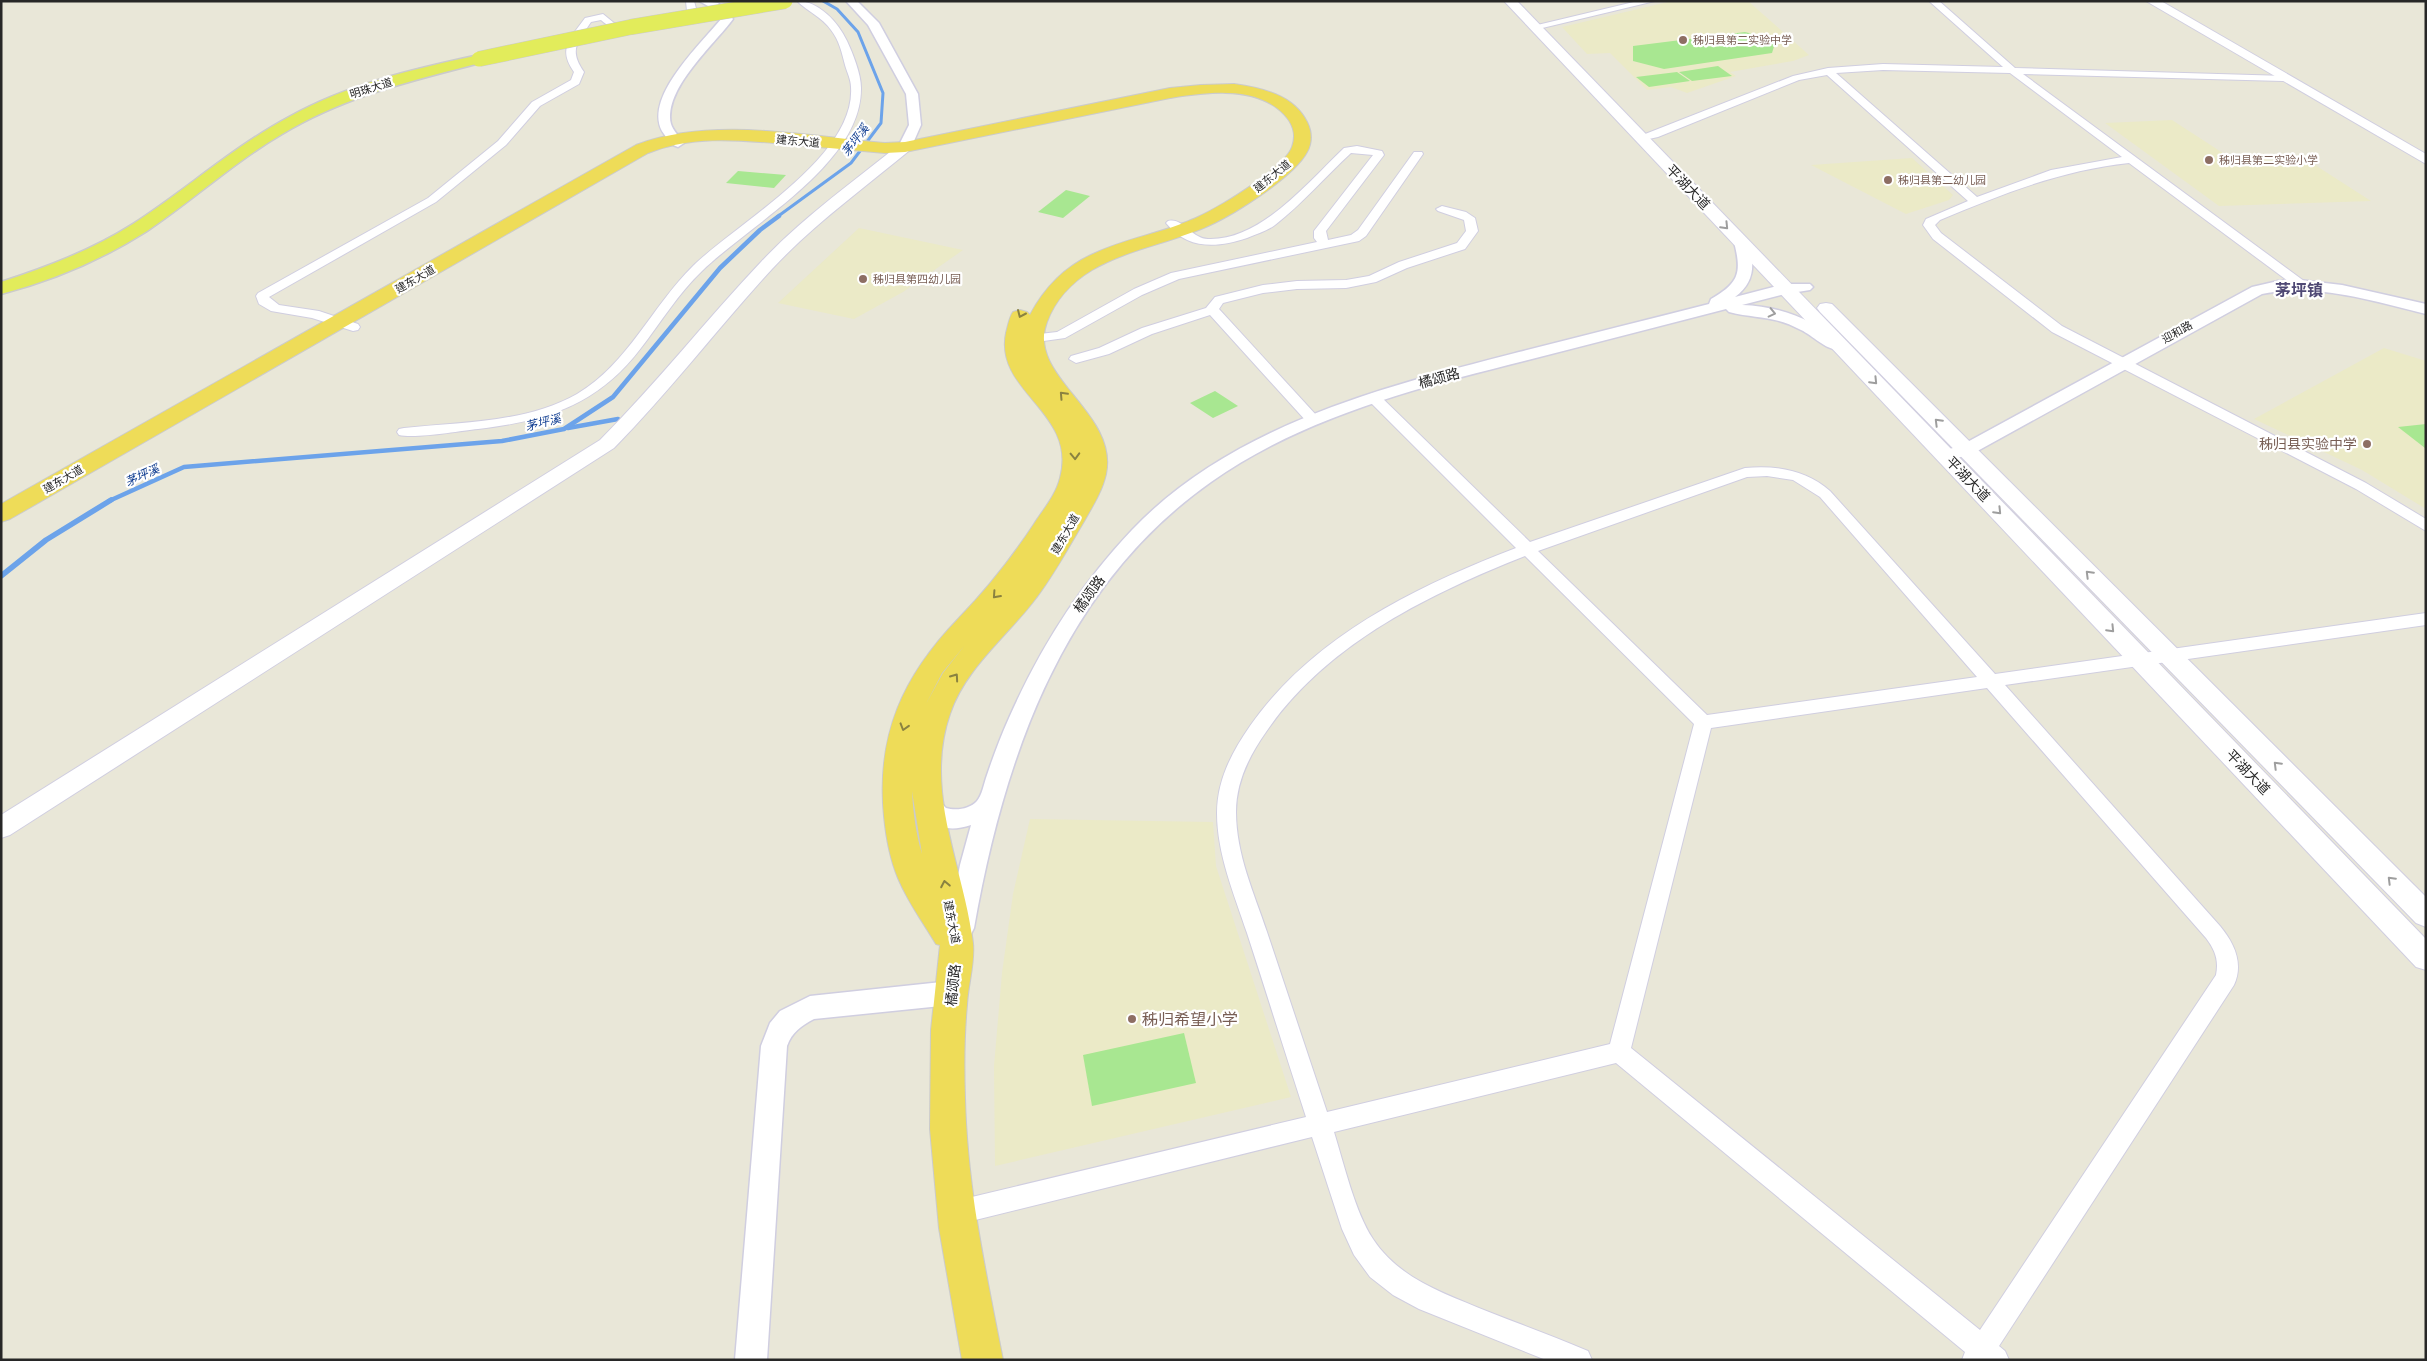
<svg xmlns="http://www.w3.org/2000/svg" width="2427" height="1361" font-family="Mulish,'Noto Sans SC',sans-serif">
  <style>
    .education { fill: #ebeac7 }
    .pitch { fill: #a8e791 }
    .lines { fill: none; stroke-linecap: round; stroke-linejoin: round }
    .stream-far2 { stroke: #6ca3ea; stroke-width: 3 }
    .stream-far1 { stroke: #6ca3ea; stroke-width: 4.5 }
    .stream { stroke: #6ca3ea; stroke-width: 5.5 }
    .minor-casing { stroke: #d0cee0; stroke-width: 2 }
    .tertiary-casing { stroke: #d0cee0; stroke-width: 3 }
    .secondary-casing { stroke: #d0cee0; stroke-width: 2 }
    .primary-casing { stroke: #cbcbcb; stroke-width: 3 }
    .trunk-casing { stroke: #cbcbcb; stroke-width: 2 }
    .minor { fill: #fff; fill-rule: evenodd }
    .tertiary { fill: #fff; fill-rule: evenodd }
    .secondary { fill: #fff; fill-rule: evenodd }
    .primary { fill: #e2ec5b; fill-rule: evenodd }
    .trunk { fill: #eedc58; fill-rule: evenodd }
    .primary-bridge-casing { stroke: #cbcbcb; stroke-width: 16; stroke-linecap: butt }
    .primary-bridge { stroke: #e2ec5b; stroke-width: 15 }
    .oneway { stroke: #9e9e9e }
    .oneway2 { stroke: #8a8240 }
    .education-dot { fill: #8d6e63; stroke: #fff; stroke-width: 2 }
    .labels { text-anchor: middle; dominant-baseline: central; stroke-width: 4.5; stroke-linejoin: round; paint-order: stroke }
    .far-education-label { font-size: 11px; fill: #785e54; stroke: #fff; text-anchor: start }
    .far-street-label { font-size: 11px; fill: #272727; stroke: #fff }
    .far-water-label { font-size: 12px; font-style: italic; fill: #113e91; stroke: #fff }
    .street-label { font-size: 14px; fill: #272727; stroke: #fff }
    .education-label { font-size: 14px; fill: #785e54; stroke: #fff; text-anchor: end }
    .far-district-label { font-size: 16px; font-weight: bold; fill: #4f4975; stroke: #fff }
    .near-education-label { font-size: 16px; fill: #785e54; stroke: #fff; text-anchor: start }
  </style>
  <rect width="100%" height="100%" fill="#e9e7d8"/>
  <g class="education">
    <polygon points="1672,1 1748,1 1809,55 1793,61 1730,72 1736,76 1687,93 1671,87 1647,90 1610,53 1587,54 1562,27"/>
    <polygon points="2172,120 2226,155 2315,165 2371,201 2219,206 2105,123"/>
    <polygon points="1912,158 1953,195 1949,200 1906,214 1811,165"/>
    <polygon points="859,228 963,250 903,292 854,319 778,303"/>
    <polygon points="2384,348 2426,361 2426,509 2362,470 2254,419"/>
    <polygon points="1030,819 1213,822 1216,866 1291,1097 995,1166 994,1066 1002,973 1013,894"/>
  </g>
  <g class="pitch">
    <polygon points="1745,32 1776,40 1772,53 1664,69 1633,61 1633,46"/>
    <polygon points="1718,66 1732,76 1692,81 1679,72"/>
    <polygon points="1677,72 1690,81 1649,87 1636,77"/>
    <polygon points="738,171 786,175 774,188 726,183"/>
    <polygon points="1066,190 1090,196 1063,218 1038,212"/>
    <polygon points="1215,391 1238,406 1213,418 1190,403"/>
    <polygon points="2426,424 2425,448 2398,427"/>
    <polygon points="1184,1033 1196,1083 1092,1106 1083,1055"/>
  </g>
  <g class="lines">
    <polyline class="stream-far2" points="777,217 851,163 881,123 883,93 858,32 837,9 823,1"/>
    <g class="stream-far1">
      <polyline points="568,428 618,419"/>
      <polyline points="109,501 184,467 502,441 564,429 613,397 720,268 760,230 779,216"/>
    </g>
    <polyline class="stream" points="1,576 46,540 111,500"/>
    <defs>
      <g id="minor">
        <polygon points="686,1 694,1 697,12 689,20 672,24 672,20 683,16 687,11"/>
        <path d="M797,1c22,0 41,21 50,40 6,13 14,33 14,47 1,76 -111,136 -159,183 -24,23 -41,51 -61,77 -43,57 -95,73 -163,81 -19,2 -63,10 -79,6l-2,-3 2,-3 5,-1c57,-6 122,-5 173,-34 51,-30 75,-88 116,-128 45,-44 163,-109 158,-179 0,-7 -4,-15 -6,-22 -3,-12 -6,-25 -14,-35 -9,-13 -23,-18 -34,-29z"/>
        <polygon points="1638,1 1655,1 1534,30 1529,27"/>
        <path d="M1929,1h10l76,67 271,8v4l-3,1 -260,-7 281,207 2,3 -2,3h-8l-167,-124c-67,7 -127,31 -189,57l-5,5 6,8 121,93 304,157 60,36v12l-70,-42 -304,-157 -119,-93 -10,-14 3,-6 42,-18 -141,-126 -28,5 -141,57 -18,4 -5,-3 158,-62 35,-8 55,-4 120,3zM1883,70l127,3 112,84 -71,13 -74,27 -141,-124z"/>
        <path d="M603,14l11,9 23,5c-10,7 -28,0 -36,-8l-10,2c-13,20 -23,27 -7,50l-5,12 -39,22 -34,39 -70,57 -167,95 10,8 40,6 39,13 2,3 -2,3 -5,1 -41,-13 -41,-7 -12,-7 -3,-8 2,-3 170,-95 70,-57 34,-39 39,-22 3,-8c-17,-24 -3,-34 11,-54z"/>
        <path d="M1357,146l25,5 2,4 -58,76 2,9 23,-5 7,-5 56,-78h8l1,2 -57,82 -7,5 -180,38 -37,16 -77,43 -43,6 -7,-4 7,-4 35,-4 77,-43 37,-16 146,-31 -3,-4v-7l59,-76 -22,-2c-25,23 -49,51 -76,72 -8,6 -19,9 -28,13 -30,10 -59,12 -81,-15l2,-2c15,-4 24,18 40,18 53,2 101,-58 136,-91z"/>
        <polygon points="1442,206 1466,212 1475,218 1478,231 1465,249 1407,268 1376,282 1346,288 1297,289 1263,293 1223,303 1219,309 1317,416 1319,419 1317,422 1307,422 1210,315 1152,334 1109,354 1076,363 1069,359 1071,356 1099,348 1142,328 1206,308 1215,297 1263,285 1297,281 1346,280 1369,276 1399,262 1457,243 1466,231 1464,220 1438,211 1436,209"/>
        <path d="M1373,393l5,1 152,148 215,-74c31,-3 61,2 85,23l165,183 431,-61v12l-421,60 215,241c14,17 24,37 14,59l-235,361 6,5 4,9h-47l3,-8 -349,-289 -282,69c10,32 21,80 39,107 27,41 73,55 116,73 33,13 67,25 99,39l4,9h-46l-127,-51 -26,-14 -23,-18 -16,-22 -12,-26 -30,-92 -357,88 -9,-3 -3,-9 3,-9 9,-3 351,-84c-20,-61 -39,-123 -59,-184 -13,-39 -30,-79 -30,-120 0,-33 15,-61 33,-87 63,-90 167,-140 266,-178l-148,-148 -2,-3zM1767,476l26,4 27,17 157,180 -270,38 -169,-164 209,-74zM1525,556l169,168 -84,320 -283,68c-20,-60 -40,-120 -60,-180 -13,-39 -31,-78 -31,-120 0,-30 13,-56 30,-80 60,-88 163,-138 259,-176zM1987,688l219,250c9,12 13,22 10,37l-236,355 -349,-282 80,-320z"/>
      </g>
      <g id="tertiary">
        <path d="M699,1l19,2 15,16c-19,26 -70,70 -62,105 2,7 9,13 13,19l-6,4c-7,-2 -10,-7 -14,-13 -24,-34 37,-90 57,-115l-11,-12z"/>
        <polygon points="846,1 857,1 879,23 918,94 921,125 910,150 900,150 898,147 909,125 906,94 868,25"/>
        <path d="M1741,238l7,4c7,22 7,40 -13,55l50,-13h25l3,3 -3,3 -25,4 -43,11c38,1 71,15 101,38l2,3 -2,3c-15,4 -29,-13 -42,-19 -28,-15 -45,-11 -72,-18l-3,-3c-67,17 -134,35 -202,52 -107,27 -221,56 -313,121 -148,104 -207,275 -237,446l-4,8 -9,3 -9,-3 -4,-8 12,-63 11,-40c-27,9 -43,0 -56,-25l4,-6c16,-6 17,5 27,14 10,3 24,1 31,-7 5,-6 7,-17 9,-23 7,-21 14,-40 23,-60 31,-70 70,-132 123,-188 100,-105 251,-143 387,-178 64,-16 127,-32 190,-48l2,-5c28,-16 31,-26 23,-57z"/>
        <path d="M2299,280l43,5 84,19v10c-54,-13 -108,-31 -164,-20l-290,160 -27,7 -6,-1 -3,-4 3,-4 21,-6 292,-159 26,-6z"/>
        <path d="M951,981l9,4 4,8 -4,8 -9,4 -137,14c-13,7 -22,13 -27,27l-20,314h-32l26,-314 9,-23 10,-12 30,-15z"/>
      </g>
      <g id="secondary">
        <polygon points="1504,1 1517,1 2426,939 2426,970 2416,967"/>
        <polygon points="2146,1 2161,1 2426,154 2426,164"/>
        <path d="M905,143l7,4 -2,3c-46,38 -97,75 -138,119 -54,59 -102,122 -158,179l-604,387 -9,3v-23l599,-375c57,-57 106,-120 161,-178 41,-44 92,-80 139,-118z"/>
        <polygon points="1826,303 1832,304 2426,897 2426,927 2416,923 1820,312 1817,308 1820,304"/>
      </g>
      <path id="primary" d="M479,55l5,1 2,3 -2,3c-70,18 -139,34 -202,72 -48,28 -89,66 -135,97 -44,28 -96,50 -146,63v-12c46,-15 91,-32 132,-58 53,-34 100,-77 156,-107 59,-33 125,-48 190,-62z"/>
      <path id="trunk" d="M1234,84c28,4 60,11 73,38 5,10 5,21 0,30 -14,26 -78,66 -106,77 -36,15 -75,21 -109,41 -20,12 -37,30 -45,52 -21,55 72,90 59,152 -4,18 -14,33 -23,49 -16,27 -31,55 -50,79 -28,36 -68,67 -83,112 -27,78 14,153 23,229 2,21 -5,41 -6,62 -3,31 -3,62 -2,93 2,89 21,175 38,262h-41l-23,-132 -9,-99 1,-99 9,-85 -4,-1c-13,-22 -28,-42 -38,-66 -8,-19 -12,-41 -14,-62 -8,-81 19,-140 75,-198 28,-29 52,-59 75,-94 9,-14 22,-29 26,-46 18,-66 -66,-86 -54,-145 2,-7 3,-15 7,-21l7,-2 7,2 3,3c14,-26 33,-47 61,-60 32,-16 68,-21 100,-35 23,-9 93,-51 101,-73 6,-16 -2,-29 -15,-39 -29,-22 -74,-15 -107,-10l-265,54 -20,1c-33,-3 -67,-6 -100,-9 -47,-4 -92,-9 -137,9l-638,366 -9,3v-18l635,-359c75,-29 170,-9 249,-2l20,-1 265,-54 31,-3zM965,645l-22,28 -17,31 16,-31zM912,791l10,63c-6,-20 -9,-42 -10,-63z"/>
    </defs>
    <use href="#minor" class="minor-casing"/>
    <use href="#tertiary" class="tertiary-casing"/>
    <use href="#secondary" class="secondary-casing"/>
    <use href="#primary" class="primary-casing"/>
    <use href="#trunk" class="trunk-casing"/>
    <use href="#minor" class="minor"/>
    <use href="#tertiary" class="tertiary"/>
    <use href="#secondary" class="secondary"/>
    <use href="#primary" class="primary"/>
    <use href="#trunk" class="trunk"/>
    <defs>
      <polyline id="primary-bridge" points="479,59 631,27 785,1"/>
    </defs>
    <use href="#primary-bridge" class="primary-bridge-casing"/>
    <use href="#primary-bridge" class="primary-bridge"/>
  </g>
  <defs><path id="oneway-chevron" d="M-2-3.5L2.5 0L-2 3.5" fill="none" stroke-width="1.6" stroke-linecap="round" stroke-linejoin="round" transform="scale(1.25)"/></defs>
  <g class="oneway">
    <use href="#oneway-chevron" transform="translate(1725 226) rotate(46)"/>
    <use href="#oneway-chevron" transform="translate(1772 313) rotate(13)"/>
    <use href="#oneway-chevron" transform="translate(1874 381) rotate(46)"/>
    <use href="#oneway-chevron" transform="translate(1938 422) rotate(-135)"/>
    <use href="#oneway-chevron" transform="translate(1998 511) rotate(46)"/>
    <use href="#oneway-chevron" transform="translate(2089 574) rotate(-135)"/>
    <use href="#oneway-chevron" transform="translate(2111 629) rotate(46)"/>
    <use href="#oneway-chevron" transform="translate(2277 765) rotate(-135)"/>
    <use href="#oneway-chevron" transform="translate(2391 880) rotate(-135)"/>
  </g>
  <g class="oneway2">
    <use href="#oneway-chevron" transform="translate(1021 314) rotate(114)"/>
    <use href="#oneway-chevron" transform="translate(1063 395) rotate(-133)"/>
    <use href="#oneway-chevron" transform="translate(1075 456) rotate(88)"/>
    <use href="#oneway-chevron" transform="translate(996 595) rotate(132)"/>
    <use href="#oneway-chevron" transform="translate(955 677) rotate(-55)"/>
    <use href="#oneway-chevron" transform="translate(904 727) rotate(107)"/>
    <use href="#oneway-chevron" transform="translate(945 884) rotate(-101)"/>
  </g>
  <g class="education-dot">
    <circle cx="1683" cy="40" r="5"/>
    <circle cx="2209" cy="160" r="5"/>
    <circle cx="1888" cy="180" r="5"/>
    <circle cx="863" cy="279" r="5"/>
    <circle cx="2367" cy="444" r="5"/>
    <circle cx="1132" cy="1019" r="5"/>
  </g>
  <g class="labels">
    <g class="far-education-label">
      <text x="1693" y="40">秭归县第二实验中学</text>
      <text x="2219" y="160">秭归县第二实验小学</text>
      <text x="1898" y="180">秭归县第二幼儿园</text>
      <text x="873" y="279">秭归县第四幼儿园</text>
    </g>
    <g class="far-street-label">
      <text transform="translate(371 88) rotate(-18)">明珠大道</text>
      <text transform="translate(798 141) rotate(5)">建东大道</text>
      <text transform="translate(1272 176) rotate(-39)">建东大道</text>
      <text transform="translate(415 279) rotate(-30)">建东大道</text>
      <text transform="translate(2177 332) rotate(-29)">迎和路</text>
      <text transform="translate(63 479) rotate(-30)">建东大道</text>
      <text transform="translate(1065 534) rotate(-60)">建东大道</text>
      <text transform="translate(952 922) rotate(79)">建东大道</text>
    </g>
    <g class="far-water-label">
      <text transform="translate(855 140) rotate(-53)">茅坪溪</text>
      <text transform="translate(543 422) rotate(-14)">茅坪溪</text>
      <text transform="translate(142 475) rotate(-24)">茅坪溪</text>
    </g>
    <g class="street-label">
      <text transform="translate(1688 187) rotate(46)">平湖大道</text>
      <text transform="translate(1439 378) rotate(-15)">橘颂路</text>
      <text transform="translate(1968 479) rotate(46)">平湖大道</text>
      <text transform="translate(1089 594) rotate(-54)">橘颂路</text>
      <text transform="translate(2248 772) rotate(46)">平湖大道</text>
      <text transform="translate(953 985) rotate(-84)">橘颂路</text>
    </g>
    <g class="education-label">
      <text x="2357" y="444">秭归县实验中学</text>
    </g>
    <g class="far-district-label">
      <text x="2299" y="290">茅坪镇</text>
    </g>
    <g class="near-education-label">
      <text x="1142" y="1019">秭归希望小学</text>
    </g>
  </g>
  <rect width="2427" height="1361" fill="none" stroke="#272727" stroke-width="5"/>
</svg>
